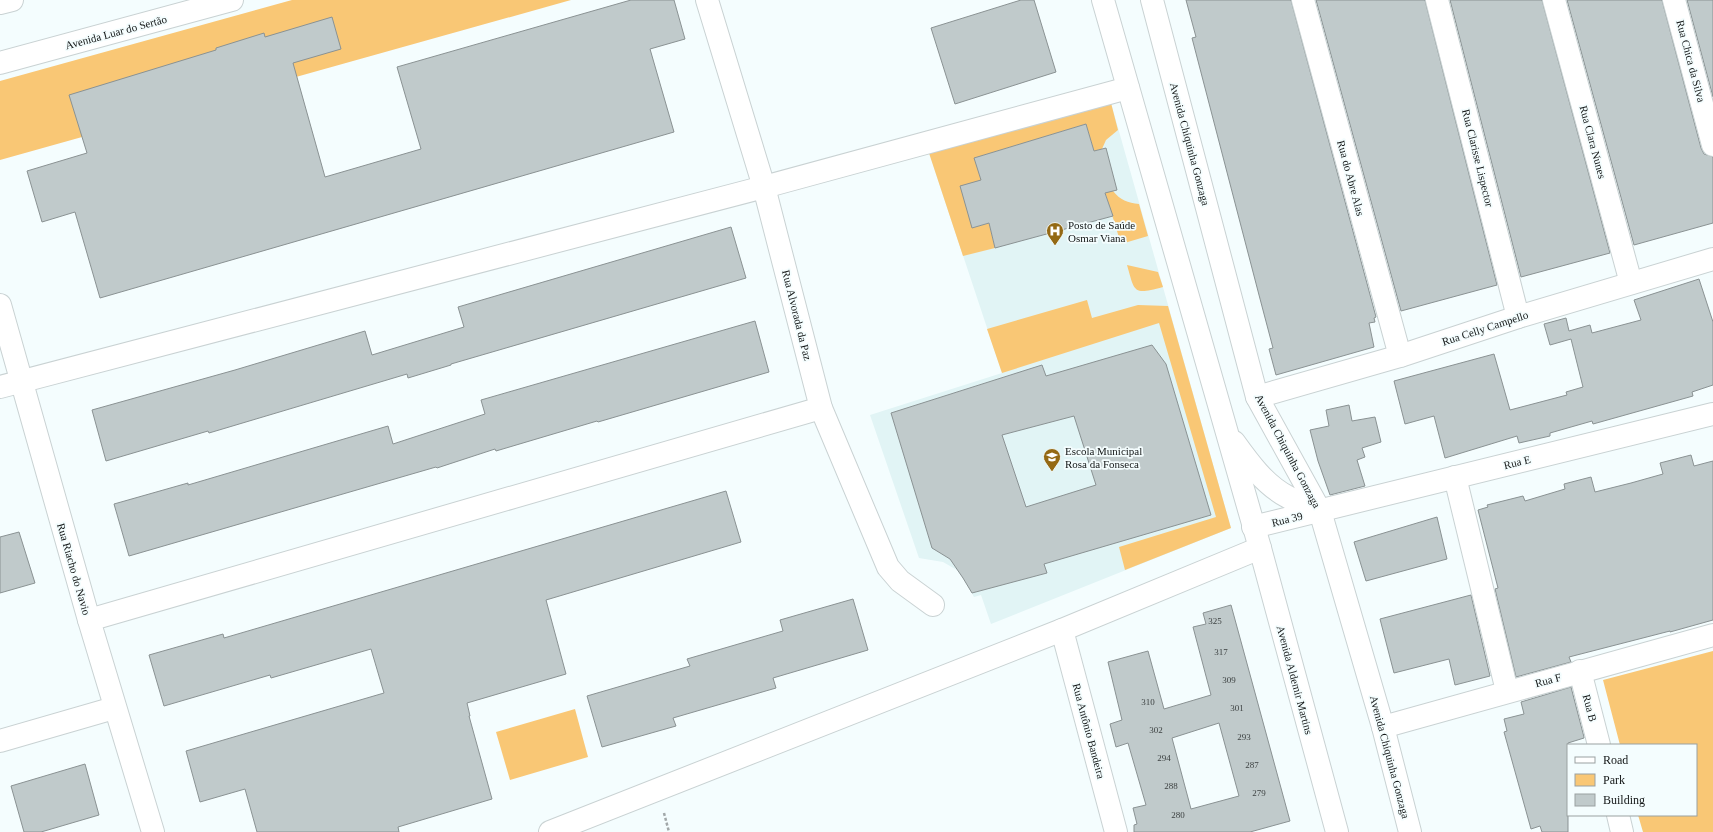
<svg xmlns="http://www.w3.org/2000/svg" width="1713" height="832" font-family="Georgia,serif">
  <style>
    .built { fill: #e1f4f5 }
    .green { fill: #f9c775 }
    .building { fill: #c0cacb; stroke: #8a9293; fill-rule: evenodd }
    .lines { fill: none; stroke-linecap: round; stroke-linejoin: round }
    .minor-casing { stroke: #c9d2d3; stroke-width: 24 }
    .path { stroke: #a2a8a9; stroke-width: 2.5; stroke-dasharray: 3 2; stroke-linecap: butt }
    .minor { stroke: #fff; stroke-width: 22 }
    .labels { text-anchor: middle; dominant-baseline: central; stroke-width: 3.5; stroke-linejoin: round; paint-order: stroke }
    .number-label { font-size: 9px; fill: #3e4343 }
    .street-label { font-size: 11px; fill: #131616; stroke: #f4fdfe }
    .poi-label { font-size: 11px; fill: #131616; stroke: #f4fdfe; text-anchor: start }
  </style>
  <rect width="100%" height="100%" fill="#f4fdfe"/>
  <polygon class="built" points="1111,103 1231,528 991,624 981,595 974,597 963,578 957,570 943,562 919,558 870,415 1002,373 929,153"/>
  <g class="green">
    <polygon points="292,0 571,0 0,160 0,81"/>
    <polygon points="1111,103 1118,130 1106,140 1102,149 1094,151 1086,124 975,158 981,180 972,228 989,223 995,248 963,256 929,153"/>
    <path d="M1113,191c7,9 15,12 26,13l9,32 -27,8 -16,-52z"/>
    <path d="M1127,265l31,7 5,15c-30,8 -28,6 -36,-22z"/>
    <polygon points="1087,300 1092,318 1138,305 1168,306 1231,528 1125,570 1119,547 1216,517 1159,323 1002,373 987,329"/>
    <polygon points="1713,651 1713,832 1643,832 1638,815 1696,815 1696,745 1620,745 1603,680"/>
    <polygon points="575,709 588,757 510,780 496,732"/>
  </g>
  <g class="building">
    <polygon points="631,0 674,0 685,39 650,49 674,132 100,298 75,212 42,222 27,171 87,153 69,95 216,50 216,48 264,33 265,37 332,17 341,49 293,63 325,177 421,149 397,67"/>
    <polygon points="1021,0 1034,0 1056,72 955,104 931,28"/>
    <polygon points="1186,0 1291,0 1376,317 1374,318 1375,322 1369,323 1374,347 1276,375 1269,349 1273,348 1259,295 1192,38 1196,37"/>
    <polygon points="1316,0 1425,0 1497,285 1401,311"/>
    <polygon points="1450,0 1542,0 1610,253 1521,277"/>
    <polygon points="1567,0 1662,0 1701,148 1704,154 1713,157 1713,223 1634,245"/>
    <polygon points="1687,0 1713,0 1713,97"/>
    <polygon points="1086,124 1094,151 1106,148 1117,190 1105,193 1113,216 995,248 989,223 972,228 960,186 981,180 974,158"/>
    <polygon points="731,227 746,278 451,364 451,365 408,378 407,374 209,433 208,431 106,461 92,410 235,370 365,331 372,355 464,327 458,307"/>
    <polygon points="1699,279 1713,322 1713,385 1692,392 1693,396 1593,424 1592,421 1550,433 1550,436 1519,443 1517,436 1445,458 1434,416 1405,424 1394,381 1494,354 1510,410 1567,395 1566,392 1583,387 1571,339 1550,345 1544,324 1566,318 1569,331 1590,325 1592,333 1641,320 1634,300"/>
    <polygon points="755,321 769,372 598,422 597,421 496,451 495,449 437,468 436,467 129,556 114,504 188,483 188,485 388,426 393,444 485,414 481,400"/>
    <path d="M1152,345l14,19 45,151 -167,49 3,9 -75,20 -9,-15 -13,-19 -18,-11 -41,-135 151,-48 4,11zM1074,416l22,69 -70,22 -24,-72z"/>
    <polygon points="1349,405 1352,421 1375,417 1381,442 1362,448 1365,457 1357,460 1365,486 1330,495 1318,461 1310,430 1329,426 1326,410"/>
    <polygon points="1691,455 1694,466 1713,461 1713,620 1670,632 1670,631 1569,657 1571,662 1516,677 1495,589 1498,588 1478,510 1488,507 1487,505 1523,496 1525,501 1565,489 1564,484 1591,477 1595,492 1631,483 1663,474 1660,463"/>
    <polygon points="726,491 741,542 546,600 566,674 467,703 470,716 469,716 492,799 398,827 399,832 257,832 245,789 200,802 186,751 384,693 371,649 271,678 270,675 164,706 149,655 223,634 224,638"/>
    <polygon points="1437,517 1447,559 1366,581 1354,542"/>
    <polygon points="19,532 35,583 0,593 0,537"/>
    <polygon points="1471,595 1490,676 1455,685 1449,659 1394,673 1380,619"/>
    <polygon points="853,599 868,650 773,678 776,688 673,718 676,726 602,747 587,696 690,666 687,659 783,631 780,620"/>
    <path d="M1231,605l59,216 -40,11h-116v-7l3,-1 -4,-16 13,-3 -18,-62 -12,4 -6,-23 12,-4 -14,-58 40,-11 16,58 47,-14 -18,-68 13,-3 -3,-11zM1219,723l20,73 -48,13 -19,-71z"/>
    <polygon points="1571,687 1584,737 1584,738 1568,743 1568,832 1542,832 1540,826 1531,829 1504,732 1507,731 1504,719 1524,714 1521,702"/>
    <polygon points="85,764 99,815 41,832 24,832 11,786"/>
  </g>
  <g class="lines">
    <defs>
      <g id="minor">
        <polyline points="707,0 764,187 821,408 888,567 900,581 933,605"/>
        <polyline points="1103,0 1260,548 1337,832"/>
        <polyline points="1152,0 1257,397 1320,511 1383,727 1410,832"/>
        <polyline points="1303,0 1400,356"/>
        <polyline points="1437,0 1518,317"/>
        <polyline points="1554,0 1631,283"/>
        <polyline points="1674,0 1713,145"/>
        <polyline points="0,3 12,0"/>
        <polyline points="0,63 232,0"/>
        <polyline points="0,305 89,620 153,832"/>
        <polyline points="0,387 764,187 1128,88"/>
        <polyline points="1257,397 1400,356 1518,317 1713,259"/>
        <path d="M1234,442c15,21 31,43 54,55 10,6 22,9 32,14"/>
        <polyline points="1455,477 1507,691"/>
        <polyline points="1253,527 1713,414"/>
        <polyline points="89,620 821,408"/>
        <polyline points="1062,630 1116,832"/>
        <polyline points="1580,671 1599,745"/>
        <polyline points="1383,727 1713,635"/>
        <polyline points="0,741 114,708"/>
        <polyline points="1618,815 1622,832"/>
        <polyline points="550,832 1062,630 1260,548"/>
      </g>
    </defs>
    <use href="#minor" class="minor-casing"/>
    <polyline class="path" points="664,813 669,832"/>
    <use href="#minor" class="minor"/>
  </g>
  <defs>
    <symbol id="hospital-pin" viewBox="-11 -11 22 30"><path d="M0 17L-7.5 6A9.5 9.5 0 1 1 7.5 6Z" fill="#946914" stroke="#f4fdfe"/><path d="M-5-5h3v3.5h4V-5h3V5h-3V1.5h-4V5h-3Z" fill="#fff"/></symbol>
    <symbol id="school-pin" viewBox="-11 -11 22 30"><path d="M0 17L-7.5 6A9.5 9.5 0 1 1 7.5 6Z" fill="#946914" stroke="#f4fdfe"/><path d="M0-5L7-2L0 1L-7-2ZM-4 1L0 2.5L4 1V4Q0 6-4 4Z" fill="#fff"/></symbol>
  </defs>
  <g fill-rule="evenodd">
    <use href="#hospital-pin" x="1045" y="221" width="20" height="27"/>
    <use href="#school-pin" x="1042" y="447" width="20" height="27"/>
  </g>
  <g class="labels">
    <g class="number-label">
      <text x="1215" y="621">325</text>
      <text x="1221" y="652">317</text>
      <text x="1229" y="680">309</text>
      <text x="1148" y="702">310</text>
      <text x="1237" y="708">301</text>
      <text x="1156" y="730">302</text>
      <text x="1244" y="737">293</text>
      <text x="1164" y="758">294</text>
      <text x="1252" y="765">287</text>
      <text x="1171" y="786">288</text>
      <text x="1259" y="793">279</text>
      <text x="1178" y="815">280</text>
    </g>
    <g class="street-label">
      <text transform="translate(116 32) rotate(-15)">Avenida Luar do Sertão</text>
      <text transform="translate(1691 61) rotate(75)">Rua Chica da Silva</text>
      <text transform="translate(1593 142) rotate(75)">Rua Clara Nunes</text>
      <text transform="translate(1190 144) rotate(75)">Avenida Chiquinha Gonzaga</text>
      <text transform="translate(1478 158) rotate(76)">Rua Clarisse Lispector</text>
      <text transform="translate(1351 178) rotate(75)">Rua do Abre Alas</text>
      <text transform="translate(797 315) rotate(76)">Rua Alvorada da Paz</text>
      <text transform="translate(1485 328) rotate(-18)">Rua Celly Campello</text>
      <text transform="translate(1288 451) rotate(62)">Avenida Chiquinha Gonzaga</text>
      <text transform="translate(1517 462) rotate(-14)">Rua E</text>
      <text transform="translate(1287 519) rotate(-14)">Rua 39</text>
      <text transform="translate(74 569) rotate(74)">Rua Riacho do Navio</text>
      <text transform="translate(1295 680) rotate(75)">Avenida Aldemir Martins</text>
      <text transform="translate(1548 680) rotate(-15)">Rua F</text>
      <text transform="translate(1590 708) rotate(75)">Rua B</text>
      <text transform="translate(1089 731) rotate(75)">Rua Antônio Bandeira</text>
      <text transform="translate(1390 757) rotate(75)">Avenida Chiquinha Gonzaga</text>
    </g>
    <g class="poi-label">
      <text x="1068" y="225">Posto de Saúde<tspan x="1068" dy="13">Osmar Viana</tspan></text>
      <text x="1065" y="451">Escola Municipal<tspan x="1065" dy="13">Rosa da Fonseca</tspan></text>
    </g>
  </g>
  <rect x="1567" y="744" width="130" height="72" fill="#f4fdfe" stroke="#9aa1a1"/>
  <rect x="1575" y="757" width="20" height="6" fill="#ffffff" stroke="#9aa1a1"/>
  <text x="1603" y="764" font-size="12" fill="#131616">Road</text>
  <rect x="1575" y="774" width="20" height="12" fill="#f9c775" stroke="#9aa1a1"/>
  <text x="1603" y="784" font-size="12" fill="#131616">Park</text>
  <rect x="1575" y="794" width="20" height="12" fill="#c0cacb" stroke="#9aa1a1"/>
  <text x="1603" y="804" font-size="12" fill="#131616">Building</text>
</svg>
